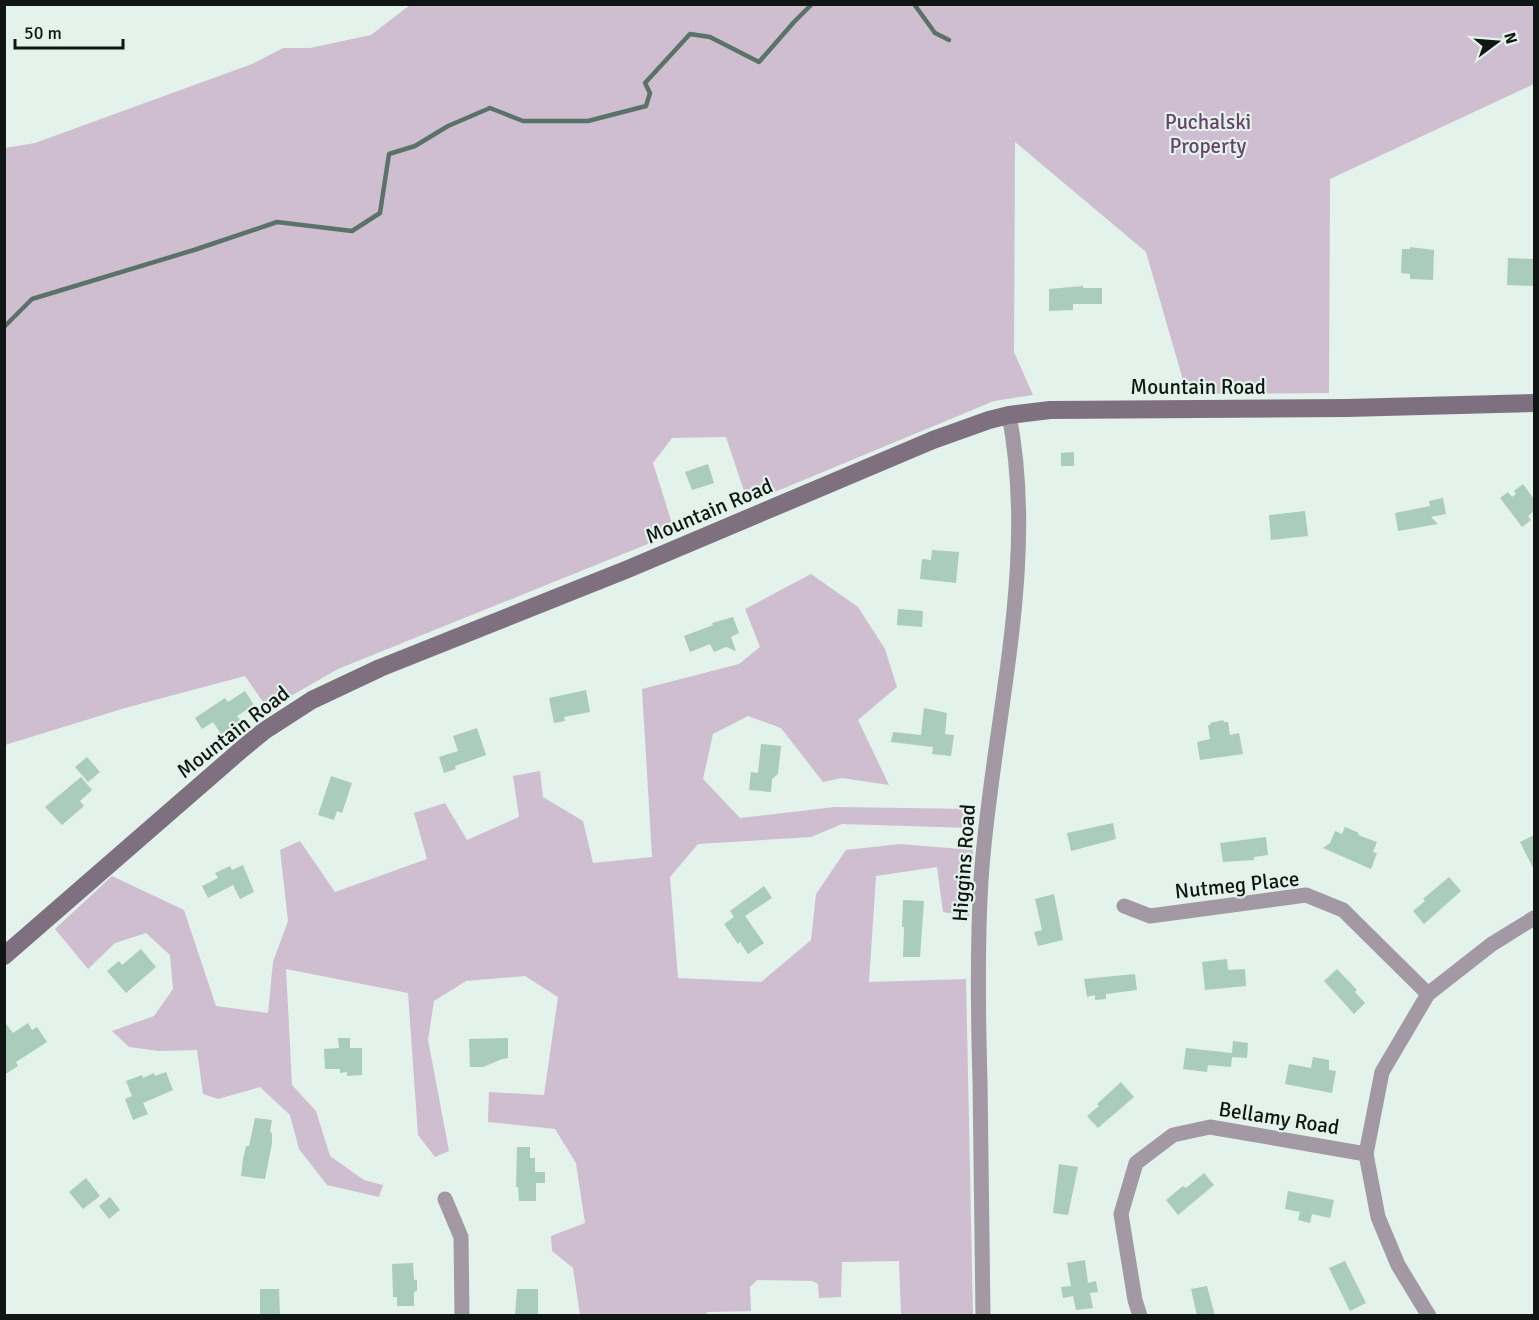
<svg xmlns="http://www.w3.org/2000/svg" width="1539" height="1320" font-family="Signika,sans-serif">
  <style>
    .green { fill: #cfbecf }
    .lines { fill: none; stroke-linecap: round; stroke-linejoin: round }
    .stream { stroke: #5a7368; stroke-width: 4.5 }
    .building { fill: #a9ccbc }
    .street { stroke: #a399a4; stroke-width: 15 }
    .secondary { stroke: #7f7080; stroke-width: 18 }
    .labels { text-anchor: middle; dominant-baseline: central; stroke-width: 4.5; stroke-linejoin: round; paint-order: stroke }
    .park-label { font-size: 21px; fill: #674469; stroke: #e3f2eb }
    .street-label { font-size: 21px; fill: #101613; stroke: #e3f2eb }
  </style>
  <rect width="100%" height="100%" fill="#e3f2eb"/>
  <g class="green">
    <polygon points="410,5 1534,5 1534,84 1330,179 1329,393 1187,394 1146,252 1015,142 1014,352 1033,395 994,401 748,503 726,437 672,438 653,463 675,533 338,669 268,709 245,676 125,708 5,745 5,148 35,143 252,64 283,48 310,48 371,35"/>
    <polygon points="811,574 858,607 885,649 897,687 858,720 889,785 842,778 823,782 781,728 748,716 713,734 703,779 740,818 835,807 973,809 971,828 842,824 811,837 698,844 670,877 678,978 761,982 811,940 816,894 846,850 900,844 973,850 969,916 943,912 937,867 876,876 869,982 966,979 973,1315 901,1315 899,1261 842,1262 841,1297 819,1298 818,1284 812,1281 757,1280 750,1287 751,1311 708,1312 703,1316 580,1315 573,1268 552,1251 551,1236 585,1223 576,1163 555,1129 488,1122 489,1092 544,1095 558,997 525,976 466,981 434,1001 428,1040 449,1151 435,1157 418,1135 408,993 286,969 292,1085 316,1111 330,1156 364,1180 383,1185 379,1197 327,1185 299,1149 290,1115 260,1087 218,1099 203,1094 197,1050 159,1051 129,1047 112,1031 154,1016 173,989 170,955 146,933 115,943 88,969 55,929 112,876 184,910 216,1006 268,1013 273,962 288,921 280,850 300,841 335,892 427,859 414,813 445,803 467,840 519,817 513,776 540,771 543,797 583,821 593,863 652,857 642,689 739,664 760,647 745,609"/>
  </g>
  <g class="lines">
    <g class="stream">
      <polyline points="914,4 935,33 949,40"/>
      <polyline points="4,327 32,299 194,250 277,222 352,231 380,213 389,154 415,146 448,126 490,108 523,121 588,121 646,106 650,93 645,83 690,34 710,37 759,62 794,22 812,4"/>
    </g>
  </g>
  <g class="building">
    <polygon points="1410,247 1434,250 1433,280 1410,279 1410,274 1401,273 1402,249 1410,249"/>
    <polygon points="1508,258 1534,259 1534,286 1507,285"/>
    <polygon points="1083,286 1083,288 1102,288 1102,304 1073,304 1073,310 1049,311 1049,289"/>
    <polygon points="1074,452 1074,466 1061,466 1061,453"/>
    <polygon points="708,464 714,483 692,490 685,472"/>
    <polygon points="1523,484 1534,499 1534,511 1528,516 1531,520 1522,527 1500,498 1508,492 1512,497 1516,494 1514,491"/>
    <polygon points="1443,498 1446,514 1431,517 1438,524 1398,531 1395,513 1430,506 1429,501"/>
    <polygon points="1305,511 1308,536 1271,540 1269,515"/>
    <polygon points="932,550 959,552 956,583 920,579 922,559 931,560"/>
    <polygon points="898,609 923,611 922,627 897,625"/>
    <polygon points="733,617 739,633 731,637 736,651 726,647 714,652 710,644 690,652 684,636 713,625 712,623"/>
    <polygon points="586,690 590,712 564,717 565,721 554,723 549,698"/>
    <polygon points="245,691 254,705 237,716 241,721 221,734 213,722 202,729 195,718 225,698 228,702"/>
    <polygon points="924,708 947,713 945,734 954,735 951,756 932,754 933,747 891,742 893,732 921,735"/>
    <polygon points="1223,720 1224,722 1228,722 1230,735 1239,733 1243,754 1200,760 1197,742 1210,739 1208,725 1211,725 1210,723"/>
    <polygon points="477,728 486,755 455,766 456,769 444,773 439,757 458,751 453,736"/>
    <polygon points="761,744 781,746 778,774 772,779 771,792 749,790 751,772 758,773"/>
    <polygon points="87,757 100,772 88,782 75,767"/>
    <polygon points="331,776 352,783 342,813 337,811 334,820 318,815"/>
    <polygon points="81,777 92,790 80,801 84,806 62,825 45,807"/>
    <polygon points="1113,823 1116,839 1071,851 1067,833"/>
    <polygon points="1345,827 1359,833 1358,835 1377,842 1373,852 1377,853 1371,869 1323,848 1330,843 1335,831 1342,834"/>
    <polygon points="1534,835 1534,870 1520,842"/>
    <polygon points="1266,837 1268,855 1254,857 1254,860 1223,862 1220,843"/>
    <polygon points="243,865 254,892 240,899 233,885 208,898 202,886 218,878 215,873 230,866 232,870"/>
    <polygon points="1449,877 1461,891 1424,924 1413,911 1425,901 1423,899"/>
    <polygon points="764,886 772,898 745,916 764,943 748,954 740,942 738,944 724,924 734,917 730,911"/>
    <polygon points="1054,894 1063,940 1038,946 1034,932 1042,930 1035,899"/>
    <polygon points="903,900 924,901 920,957 903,957 904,927 902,927"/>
    <polygon points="141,949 156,967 126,993 107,971 119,961 122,965"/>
    <polygon points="1227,959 1228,970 1245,969 1246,986 1205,990 1202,962"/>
    <polygon points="1337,969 1357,990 1355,992 1365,1003 1354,1014 1324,981"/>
    <polygon points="1135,974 1137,990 1106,994 1106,999 1095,1000 1095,995 1087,997 1084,979"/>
    <polygon points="4,1021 13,1033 28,1023 32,1030 37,1027 47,1042 16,1062 18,1066 4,1075"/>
    <polygon points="338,1038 350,1038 350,1048 362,1048 362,1075 347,1076 347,1072 340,1073 340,1069 325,1069 324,1049 339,1048"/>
    <polygon points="508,1038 508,1058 502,1059 483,1067 470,1067 469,1039"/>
    <polygon points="1233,1041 1248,1043 1247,1058 1232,1057 1231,1067 1208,1065 1207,1072 1183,1069 1186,1048 1232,1053"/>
    <polygon points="1313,1057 1329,1060 1329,1070 1336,1071 1332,1093 1285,1084 1289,1064 1311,1068"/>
    <polygon points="166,1072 173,1090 143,1103 148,1114 133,1120 125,1099 132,1096 126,1081 142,1075 143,1078 154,1073 155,1076"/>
    <polygon points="1121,1082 1134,1097 1098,1128 1087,1116 1099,1106 1097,1104"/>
    <polygon points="255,1118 272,1120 270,1132 272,1133 272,1143 265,1179 241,1176 243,1159 246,1146 249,1146"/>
    <polygon points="517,1147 530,1147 530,1158 535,1158 535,1172 545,1172 545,1183 536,1183 536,1201 519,1201 518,1187 516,1187"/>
    <polygon points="1059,1164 1078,1167 1068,1215 1053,1213"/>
    <polygon points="1204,1173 1214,1185 1178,1215 1166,1200 1183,1186 1186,1188"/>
    <polygon points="86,1178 100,1196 83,1209 69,1192"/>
    <polygon points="1288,1191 1334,1200 1330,1218 1312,1214 1310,1223 1298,1220 1300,1212 1285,1209"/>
    <polygon points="110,1197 120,1210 109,1219 99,1206"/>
    <polygon points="1085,1260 1088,1283 1096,1281 1098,1292 1090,1293 1093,1308 1076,1310 1073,1296 1063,1298 1061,1287 1071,1286 1067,1263"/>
    <polygon points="1345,1261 1366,1303 1350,1311 1329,1268"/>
    <polygon points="413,1263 414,1280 417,1280 417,1291 414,1292 414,1306 397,1306 397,1297 393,1297 392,1264"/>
    <polygon points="1207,1286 1215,1316 1197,1316 1191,1289"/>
    <polygon points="260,1289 279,1289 280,1316 260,1316"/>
    <polygon points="517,1289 538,1289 538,1316 515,1316"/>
  </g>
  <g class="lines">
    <g class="street">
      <polyline points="1124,906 1150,916 1306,895 1343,910 1428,994"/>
      <polyline points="445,1199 461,1237 462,1316"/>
      <path d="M983,1316c-1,-79 -2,-158 -3,-236 -2,-67 -3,-134 1,-200 10,-153 58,-312 28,-465"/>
      <polyline points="1140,1316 1135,1300 1121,1214 1136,1163 1173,1135 1210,1127 1366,1154"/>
      <polyline points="1429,1316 1398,1265 1378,1217 1366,1154 1382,1072 1428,994 1492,944 1534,918"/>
    </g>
    <polyline class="secondary" points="4,956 242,749 264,731 312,700 380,668 628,569 933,440 989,420 1009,415 1050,410 1347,408 1534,403"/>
  </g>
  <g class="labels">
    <g class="park-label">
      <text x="1208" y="122">Puchalski<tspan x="1208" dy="24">Property</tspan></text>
    </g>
    <g class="street-label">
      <text x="1198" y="387">Mountain Road</text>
      <text transform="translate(709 511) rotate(-23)">Mountain Road</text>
      <text transform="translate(233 732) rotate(-38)">Mountain Road</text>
      <text transform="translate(964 863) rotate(-86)">Higgins Road</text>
      <text transform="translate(1237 885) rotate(-6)">Nutmeg Place</text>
      <text transform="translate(1279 1118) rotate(9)">Bellamy Road</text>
    </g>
  </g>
  <rect width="1539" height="1320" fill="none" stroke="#101613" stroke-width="12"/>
  <g transform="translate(1497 42) rotate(74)" stroke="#e3f2eb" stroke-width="4.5" paint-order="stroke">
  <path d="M0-4.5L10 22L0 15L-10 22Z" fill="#101613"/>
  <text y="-9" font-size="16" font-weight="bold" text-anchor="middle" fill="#101613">N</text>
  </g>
  <path d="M15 39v9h108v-9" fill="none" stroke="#101613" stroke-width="3"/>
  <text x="24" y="39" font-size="18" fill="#101613" stroke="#e3f2eb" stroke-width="4.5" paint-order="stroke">50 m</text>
</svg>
